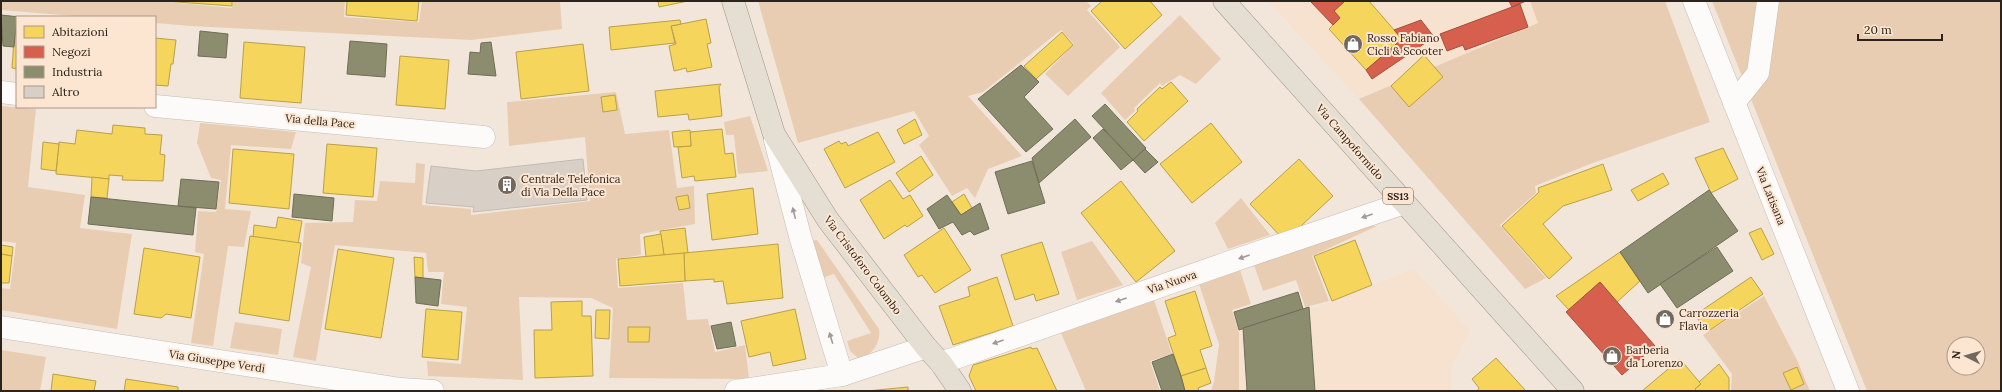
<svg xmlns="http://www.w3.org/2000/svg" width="2002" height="392" font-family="Lora,serif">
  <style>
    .built { fill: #f6e2ce }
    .green { fill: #e9cdb2; fill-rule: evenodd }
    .homes { fill: #f6d55c; stroke: #b9a049 }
    .shops { fill: #d6604d; stroke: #a34e3e }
    .industry { fill: #8c8c6e; stroke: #6f6d55 }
    .building { fill: #d8cfc6; stroke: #c4bbb2 }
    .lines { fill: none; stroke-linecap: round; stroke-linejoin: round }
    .minor-casing { stroke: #c4bbb2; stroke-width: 23 }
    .major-casing { stroke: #a49580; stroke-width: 23 }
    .minor { stroke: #fdfbfa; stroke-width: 22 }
    .major { stroke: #e4ded3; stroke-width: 22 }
    .oneway { fill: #9f9a96 }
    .labels { text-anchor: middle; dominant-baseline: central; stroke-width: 4; stroke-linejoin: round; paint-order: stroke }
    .shield { fill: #fce6d1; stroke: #6a5e52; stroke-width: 1 }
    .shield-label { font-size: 10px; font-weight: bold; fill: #2c241c }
    .poi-label { font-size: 11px; fill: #2c241c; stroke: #fce6d1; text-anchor: start }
    .street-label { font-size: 11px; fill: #2c241c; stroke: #fce6d1 }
  </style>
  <rect width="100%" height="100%" fill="#f2e6db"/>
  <g class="built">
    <polygon points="1268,1 1530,1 1538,23 1359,99"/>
    <polygon points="1414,269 1470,330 1450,370 1451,391 1239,391 1239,333 1319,306"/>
  </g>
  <g class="green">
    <polygon points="1,1 158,1 232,8 233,1 345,1 344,17 419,22 422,1 560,1 562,29 471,40 190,26 155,23 155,17 86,17 1,10"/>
    <polygon points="758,1 1086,1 1091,6 1087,10 1120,47 1068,96 1045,74 1074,44 1061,30 983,92 968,96 1022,156 988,169 975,198 967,188 952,196 919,145 929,136 914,111 798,143"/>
    <polygon points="1530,1 1665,1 1710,122 1590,164 1535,186 1536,193 1500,225 1546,278 1525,289 1359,99 1538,23"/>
    <path d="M1712,1h289v390h-134zM1954,344h24v24h-24z"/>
    <polygon points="1180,15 1221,59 1196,84 1180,75 1162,86 1160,83 1134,108 1135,111 1125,120 1101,93"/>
    <polygon points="616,92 625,134 669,130 677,188 694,186 695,224 640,234 641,255 616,259 618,288 683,283 687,320 708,319 715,352 745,345 749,379 609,378 613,308 591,298 519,297 523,380 428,376 427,361 461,364 467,307 441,304 444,272 428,272 426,253 335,245 316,361 293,357 311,267 301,263 305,223 353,222 355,200 377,201 380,181 415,183 416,163 425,164 422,205 471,209 471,215 590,201 585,137 509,146 507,102"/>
    <polygon points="1,106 36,109 28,187 85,195 80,228 132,234 117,329 1,310 1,288 10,289 16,243 1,241"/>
    <polygon points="750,116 768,171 738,174 734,135 726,135 724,122"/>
    <polygon points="200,123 296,132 291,149 231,145 225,209 251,211 244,247 228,246 213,346 191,343 204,254 195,252 198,211 216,212 221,180 211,178 197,143"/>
    <polygon points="1241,198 1270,235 1228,249 1215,223"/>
    <polygon points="1366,226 1377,226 1312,256 1329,301 1305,307 1296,280 1263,291 1254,265"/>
    <path d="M817,240l62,89c2,14 -7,27 -21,29l-8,-7 -3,-10 24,-8 -37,-59 -15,5 -12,-37z"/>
    <polygon points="1092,241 1123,285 1077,300 1061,252"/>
    <polygon points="1240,270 1251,304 1232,310 1239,333 1239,391 1211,391 1214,382 1219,344 1199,284"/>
    <polygon points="1764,296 1797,360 1810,391 1731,391 1732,374 1703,335"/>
    <polygon points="1154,300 1172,354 1150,361 1160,391 1086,391 1061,333"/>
    <polygon points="235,322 282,329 278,355 230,348"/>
    <polygon points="1,350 46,357 40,391 1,391"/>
  </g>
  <g class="homes">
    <polygon points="164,1 232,1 232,6"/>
    <polygon points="347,1 419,1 417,21 346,15"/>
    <polygon points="658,1 688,1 659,7"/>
    <polygon points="1102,1 1150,1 1162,15 1125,49 1091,11"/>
    <polygon points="1345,1 1369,1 1402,39 1366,70 1329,29 1340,18 1334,11"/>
    <polygon points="706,19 711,43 707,44 712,67 687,72 686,68 674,71 669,46 676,44 671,26"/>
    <polygon points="680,20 681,24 671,26 675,43 611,50 609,27"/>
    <polygon points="15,26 17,26 17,69 12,68"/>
    <polygon points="1062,32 1073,45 1036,79 1024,66"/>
    <polygon points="155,38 176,40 173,64 171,64 168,86 155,85"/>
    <polygon points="244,42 305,47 301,103 240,98"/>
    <polygon points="583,44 589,91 521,99 516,52"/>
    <polygon points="1424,55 1443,77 1409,107 1391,86"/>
    <polygon points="400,56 449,60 445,109 396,105"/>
    <polygon points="1171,82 1188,101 1144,141 1127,122 1138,111 1137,109 1160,87 1162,89"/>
    <polygon points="721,84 719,87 722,116 689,120 688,114 658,117 655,91"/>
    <polygon points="615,95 617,110 603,112 601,97"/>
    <polygon points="915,119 922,135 904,144 897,130"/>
    <polygon points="1211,123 1242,162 1192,203 1160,164"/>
    <polygon points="113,125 145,128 145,134 162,135 160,154 165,155 163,181 122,180 123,176 109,175 109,179 56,174 59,142 75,144 77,130 112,134"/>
    <polygon points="722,129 725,154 733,153 736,177 695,181 694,176 682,178 678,147 691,146 690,132"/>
    <polygon points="690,130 691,146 674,147 672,132"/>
    <polygon points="878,132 895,162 845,188 824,149 839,141 841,144 846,142 848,146"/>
    <polygon points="43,142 59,144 56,171 41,169"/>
    <polygon points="327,144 377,148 373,197 323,193"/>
    <polygon points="1723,148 1738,179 1711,193 1695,158"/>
    <polygon points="233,149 294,154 289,209 229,203"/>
    <polygon points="921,156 933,175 909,192 896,173"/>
    <polygon points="1299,159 1333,196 1285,241 1250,204"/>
    <polygon points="1603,164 1612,190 1563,206 1543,224 1572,258 1549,279 1502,226 1539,192 1538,188"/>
    <polygon points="1663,173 1669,184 1638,201 1631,190"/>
    <polygon points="92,177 109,179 107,198 91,197"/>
    <polygon points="890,180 903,199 910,195 923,216 907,227 905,225 884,239 860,200"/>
    <polygon points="1121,181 1175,251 1136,282 1081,213"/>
    <polygon points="753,188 758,234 712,240 707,194"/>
    <polygon points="964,194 972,208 961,215 952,202"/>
    <polygon points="688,195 690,208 679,210 676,197"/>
    <polygon points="278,217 302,221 298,244 253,237 254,225 276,228"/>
    <polygon points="685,228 688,253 664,255 660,231"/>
    <polygon points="944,228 971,270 935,293 922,275 918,277 904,255"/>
    <polygon points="1761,228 1774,254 1762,260 1749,233"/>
    <polygon points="661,234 664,255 646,257 644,237"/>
    <polygon points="250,236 301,243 289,321 239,313"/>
    <polygon points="1355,240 1372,285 1332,301 1314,256"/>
    <polygon points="1042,242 1059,294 1036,301 1034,294 1015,300 1001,255"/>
    <polygon points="778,244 783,298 727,304 723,281 714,282 714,279 685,281 684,253"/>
    <polygon points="1,245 13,247 12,256 1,254"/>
    <polygon points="144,248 200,257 191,318 166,314 161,318 134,314"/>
    <polygon points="338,249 394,258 381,338 325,329"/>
    <polygon points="1620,252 1640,281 1617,302 1600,282 1569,310 1556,296"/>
    <polygon points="684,253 685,281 620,286 618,259"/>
    <polygon points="1,254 12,256 9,283 1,283"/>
    <polygon points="414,257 423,258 423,278 415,277"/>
    <polygon points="997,277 1013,326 953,345 939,306 970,296 968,287"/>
    <polygon points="1751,277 1763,294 1707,332 1695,315"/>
    <polygon points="1195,291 1212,346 1200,350 1206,368 1181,376 1168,338 1176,335 1165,301"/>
    <polygon points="582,301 582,316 591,316 593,376 535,378 534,330 552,330 551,302"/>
    <polygon points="426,309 462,312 458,360 422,357"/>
    <polygon points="795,309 806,359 773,366 770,352 749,357 741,321"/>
    <polygon points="596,310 610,310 609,339 595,338"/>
    <polygon points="628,327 650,327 649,342 628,342"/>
    <polygon points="1031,347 1032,349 1037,348 1057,391 976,391 969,376 973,365"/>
    <polygon points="1496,358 1526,391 1477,391 1479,388 1472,379"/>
    <polygon points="1680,359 1701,384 1695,389 1697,391 1642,391"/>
    <polygon points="1719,364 1729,378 1729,391 1697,391 1695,389 1701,384 1699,382"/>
    <polygon points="1797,367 1804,384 1791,390 1783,373"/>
    <polygon points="1206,368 1211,383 1198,388 1199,391 1185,391 1181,376"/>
    <polygon points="53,374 96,381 94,391 51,391"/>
    <polygon points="126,379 178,387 178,391 124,391"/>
    <polygon points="908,387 908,391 867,391"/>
  </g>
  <g class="shops">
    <polygon points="1310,1 1345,1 1334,11 1340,18 1333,25"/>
    <polygon points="1509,1 1526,1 1512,7"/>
    <polygon points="1520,4 1528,27 1465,50 1463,45 1447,51 1440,34"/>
    <polygon points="1421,20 1434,37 1372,79 1366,70 1402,39 1394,30"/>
    <polygon points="1600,282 1655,346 1622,375 1566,312"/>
  </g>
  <g class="industry">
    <polygon points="1,15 20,17 17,17 14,47 3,46"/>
    <polygon points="200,31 228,34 226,58 198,56"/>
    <polygon points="350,41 387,44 385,77 347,74"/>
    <polygon points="491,42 496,76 468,74 470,52 480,53 481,43"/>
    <polygon points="1021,65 1039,82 1024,97 1053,129 1026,152 978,99"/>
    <polygon points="1105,104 1146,148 1133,160 1092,116"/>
    <polygon points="1075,119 1091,137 1039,183 1032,158"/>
    <polygon points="1103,129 1133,160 1121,170 1093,138"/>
    <polygon points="1145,149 1158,162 1145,173 1133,160"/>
    <polygon points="1032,161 1045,203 1008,214 995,172"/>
    <polygon points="181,179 219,182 216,209 178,206"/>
    <polygon points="1709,190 1738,231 1648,293 1620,252"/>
    <polygon points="294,194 334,198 332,221 292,217"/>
    <polygon points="947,195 961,215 980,203 989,229 974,235 970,231 962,235 953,222 939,229 927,209"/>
    <polygon points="91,197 196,208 193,235 88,224"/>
    <polygon points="1717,247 1733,271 1677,308 1660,284"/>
    <polygon points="415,277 441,280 438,306 416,303"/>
    <polygon points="1298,292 1303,309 1239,330 1234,312"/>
    <polygon points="1309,307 1315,391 1247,391 1243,328"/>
    <polygon points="731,322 736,346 717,349 711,326"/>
    <polygon points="1173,354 1181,376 1185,391 1162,391 1152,362"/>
  </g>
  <polygon class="building" points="583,159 587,200 473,212 474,207 426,203 431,166 476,171"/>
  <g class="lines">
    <defs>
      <g id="minor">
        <polyline points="1694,1 1848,391"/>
        <polyline points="1,92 17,94"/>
        <polyline points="1734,103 1758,73 1768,1"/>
        <polyline points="155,106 484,137"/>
        <polyline points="775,140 800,236 842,375"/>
        <polyline points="1,327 401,389 433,391"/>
        <polyline points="941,363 1224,264 1404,203"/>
        <polyline points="736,391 842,375 926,347"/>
      </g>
      <g id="major">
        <polyline points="733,1 774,134 828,220 926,347 941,363 960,391"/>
        <polyline points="1224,1 1573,391"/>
      </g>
    </defs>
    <use href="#minor" class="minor-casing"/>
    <use href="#major" class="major-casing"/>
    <use href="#minor" class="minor"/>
    <use href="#major" class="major"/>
  </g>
  <defs><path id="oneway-solid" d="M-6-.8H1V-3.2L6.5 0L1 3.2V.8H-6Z"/></defs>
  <g class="oneway">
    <use href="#oneway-solid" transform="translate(794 213) rotate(-104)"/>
    <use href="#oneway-solid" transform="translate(1367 216) rotate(161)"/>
    <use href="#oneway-solid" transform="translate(1244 257) rotate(161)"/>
    <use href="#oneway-solid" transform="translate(1121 300) rotate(161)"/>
    <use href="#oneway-solid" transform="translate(831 338) rotate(-107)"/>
    <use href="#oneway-solid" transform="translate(998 342) rotate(161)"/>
  </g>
  <defs>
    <symbol id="shop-disc" viewBox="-11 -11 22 22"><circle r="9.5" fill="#71685f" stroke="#fce6d1"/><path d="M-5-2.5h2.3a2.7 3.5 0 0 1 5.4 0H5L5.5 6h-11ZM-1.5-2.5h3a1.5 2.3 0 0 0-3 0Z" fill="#fff"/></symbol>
    <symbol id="building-disc" viewBox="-11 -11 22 22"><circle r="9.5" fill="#71685f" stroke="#fce6d1"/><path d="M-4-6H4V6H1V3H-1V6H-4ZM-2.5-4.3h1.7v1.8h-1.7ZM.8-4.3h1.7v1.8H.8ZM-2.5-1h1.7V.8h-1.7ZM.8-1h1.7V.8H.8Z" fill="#fff"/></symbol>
  </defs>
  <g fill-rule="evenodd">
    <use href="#shop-disc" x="1342" y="33" width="22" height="22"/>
    <use href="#building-disc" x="496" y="174" width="22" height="22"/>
    <use href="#shop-disc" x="1654" y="308" width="22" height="22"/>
    <use href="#shop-disc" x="1601" y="345" width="22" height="22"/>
  </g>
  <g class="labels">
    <rect class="shield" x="1383" y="188" width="30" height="16" rx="3"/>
    <g class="shield-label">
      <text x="1398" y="196">SS13</text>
    </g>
    <g class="poi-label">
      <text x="1367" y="38">Rosso Fabiano<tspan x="1367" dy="13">Cicli &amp; Scooter</tspan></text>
      <text x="521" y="179">Centrale Telefonica<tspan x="521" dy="13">di Via Della Pace</tspan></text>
      <text x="1679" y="313">Carrozzeria<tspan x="1679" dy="13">Flavia</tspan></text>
      <text x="1626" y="350">Barberia<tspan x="1626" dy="13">da Lorenzo</tspan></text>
    </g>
    <g class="street-label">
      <text transform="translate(320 121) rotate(5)">Via della Pace</text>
      <text transform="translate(1350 142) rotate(49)">Via Campoformido</text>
      <text transform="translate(1771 196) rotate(68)">Via Latisana</text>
      <text transform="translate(863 265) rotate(53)">Via Cristoforo Colombo</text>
      <text transform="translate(1172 282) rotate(-19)">Via Nuova</text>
      <text transform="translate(217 361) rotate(9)">Via Giuseppe Verdi</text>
    </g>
  </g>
  <rect width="2002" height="392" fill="none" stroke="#2c241c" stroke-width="4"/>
  <rect x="16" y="16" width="140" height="92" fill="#fce6d1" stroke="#a99889"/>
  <rect x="24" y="26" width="20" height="12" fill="#f6d55c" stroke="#a99889"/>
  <text x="52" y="36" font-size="12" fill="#2c241c">Abitazioni</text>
  <rect x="24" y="46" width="20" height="12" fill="#d6604d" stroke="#a99889"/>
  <text x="52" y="56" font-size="12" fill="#2c241c">Negozi</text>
  <rect x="24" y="66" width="20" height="12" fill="#8c8c6e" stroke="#a99889"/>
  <text x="52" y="76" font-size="12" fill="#2c241c">Industria</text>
  <rect x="24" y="86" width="20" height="12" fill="#d8cfc6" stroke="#a99889"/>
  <text x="52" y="96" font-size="12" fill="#2c241c">Altro</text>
  <g transform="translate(1966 356) rotate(276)"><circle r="19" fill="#fce6d1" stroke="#a99889"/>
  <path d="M0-3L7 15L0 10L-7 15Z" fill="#71685f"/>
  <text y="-6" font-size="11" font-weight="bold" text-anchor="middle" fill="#2c241c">N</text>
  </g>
  <path d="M1858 34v6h84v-6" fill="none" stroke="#2c241c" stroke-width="2"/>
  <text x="1864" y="34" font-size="12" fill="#2c241c" stroke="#fce6d1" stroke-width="3" paint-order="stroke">20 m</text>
</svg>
